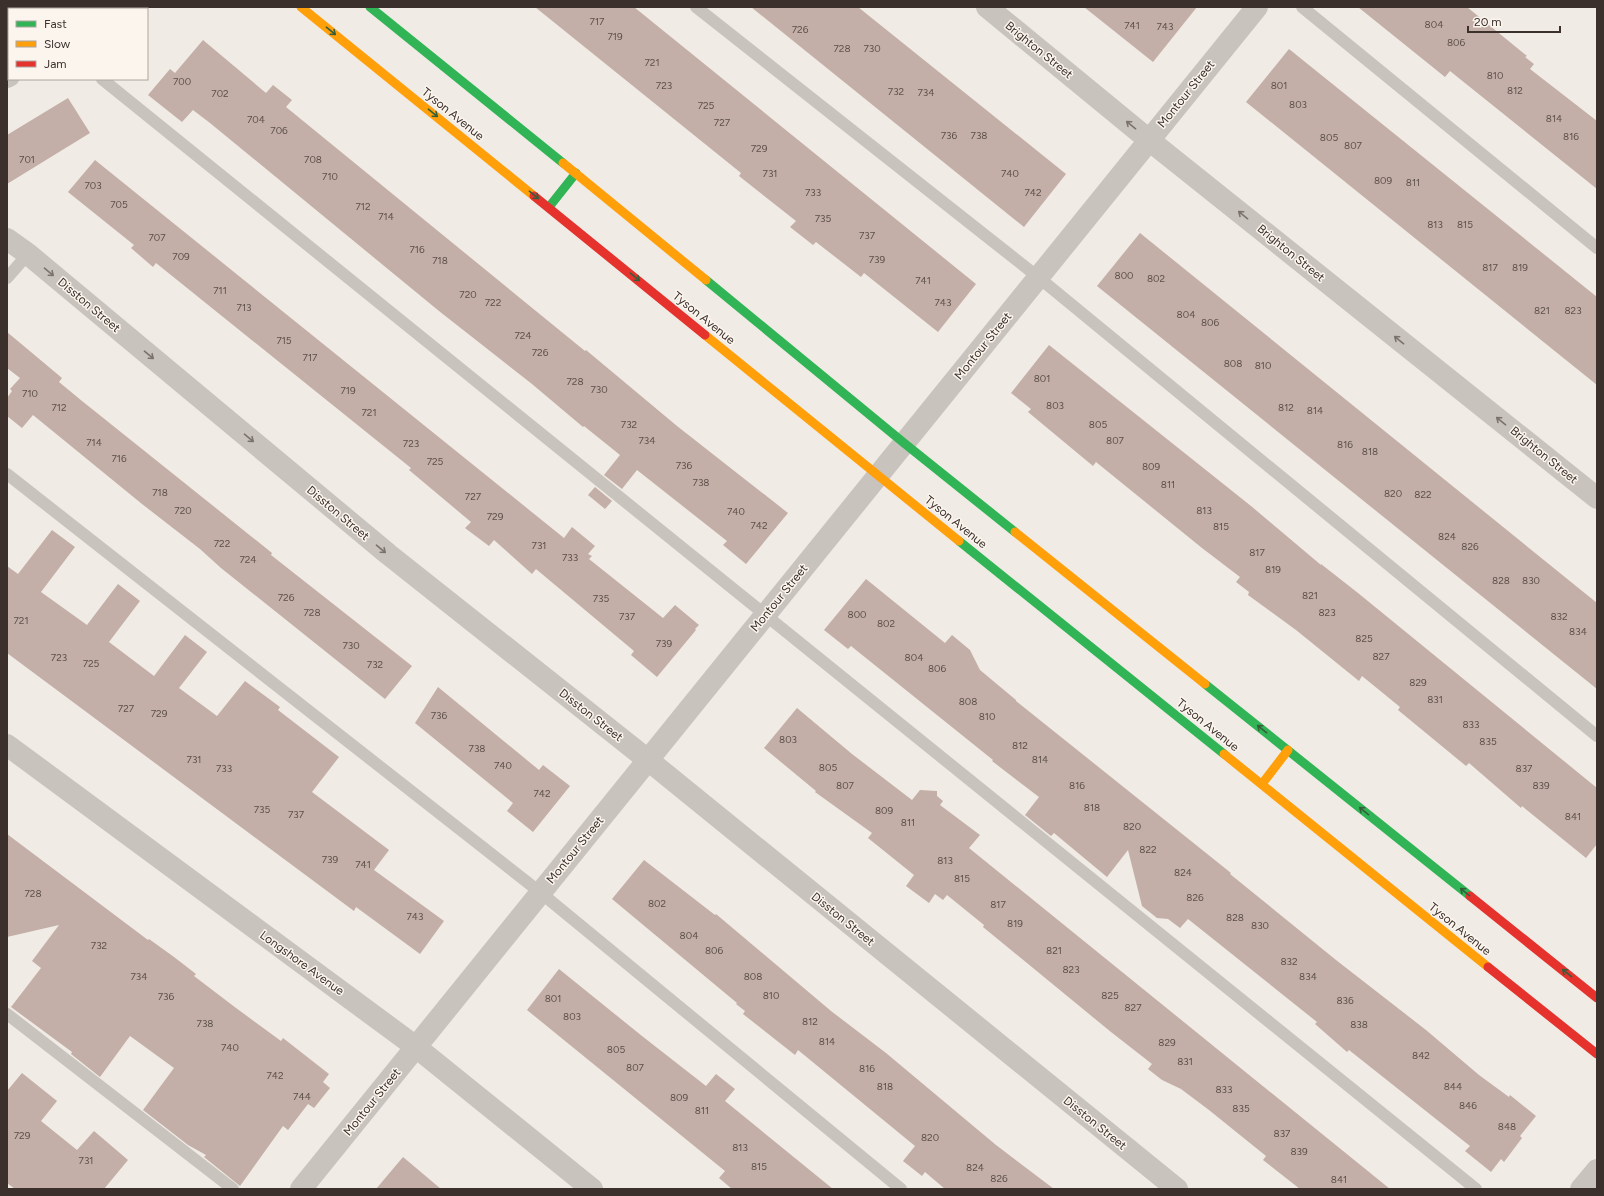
<svg xmlns="http://www.w3.org/2000/svg" width="1604" height="1196" font-family="Figtree,sans-serif">
  <style>
    .building { fill: #c3afa7 }
    .lines { fill: none; stroke-linecap: round; stroke-linejoin: round }
    .lane { stroke: #c9c3be; stroke-width: 12 }
    .street { stroke: #c9c3be; stroke-width: 22 }
    .fast { stroke: #30b455; stroke-width: 9 }
    .slow { stroke: #ff9f0a; stroke-width: 9 }
    .jam { stroke: #e5322d; stroke-width: 9 }
    .oneway { stroke: #375e3a }
    .oneway2 { stroke: #7b726d }
    .labels { text-anchor: middle; dominant-baseline: central; stroke-width: 3; stroke-linejoin: round; paint-order: stroke }
    .number-label { font-size: 10px; fill: #5d504a }
    .street-label { font-size: 12px; fill: #3b302b; stroke: #fbf5ee }
  </style>
  <rect width="100%" height="100%" fill="#f0ebe5"/>
  <g class="building">
    <polygon points="535,7 634,7 976,284 938,332 864,273 861,277 816,242 813,245 790,227 796,221 739,176 741,173"/>
    <polygon points="751,7 858,7 1066,174 1024,227"/>
    <polygon points="1084,7 1197,7 1153,62"/>
    <polygon points="1358,7 1467,7 1527,56 1525,57 1534,64 1530,69 1597,121 1597,189 1450,71 1445,77"/>
    <polygon points="203,40 266,93 273,85 292,100 286,107 585,351 586,350 677,426 788,513 746,564 723,545 727,541 637,470 622,489 604,475 620,455 584,426 583,427 532,384 439,311 210,123 193,110 182,122 148,95 170,69 175,73"/>
    <polygon points="1289,49 1597,297 1597,385 1246,102"/>
    <polygon points="68,98 90,133 7,184 7,135"/>
    <polygon points="95,160 564,538 572,527 595,546 588,554 592,556 589,559 663,618 675,605 699,625 695,629 696,630 657,677 631,655 634,651 536,569 532,574 494,540 489,546 465,528 471,522 409,470 411,468 156,263 153,267 131,248 134,245 68,192"/>
    <polygon points="1140,233 1597,603 1597,689 1097,286"/>
    <polygon points="7,332 62,378 59,382 82,401 272,553 271,555 412,666 385,699 221,568 200,549 142,504 33,415 22,428 7,416 7,398 12,391 10,389 20,378 7,368"/>
    <polygon points="1049,345 1251,506 1321,565 1321,564 1358,593 1597,788 1597,844 1586,858 1522,806 1521,808 1469,763 1466,766 1398,710 1400,707 1362,676 1359,681 1296,630 1248,595 1249,592 1236,582 1240,577 1202,548 1096,462 1093,466 1028,412 1031,409 1011,393"/>
    <polygon points="595,487 612,501 605,509 588,495"/>
    <polygon points="52,530 75,547 41,592 87,625 118,584 140,601 109,642 154,676 185,635 207,652 179,688 217,716 245,681 280,707 278,710 339,757 312,792 389,850 374,870 444,921 420,954 356,907 354,911 7,653 7,566 18,574"/>
    <polygon points="866,579 945,643 952,635 970,650 980,670 1016,700 1016,701 1231,873 1230,874 1336,960 1426,1030 1479,1075 1509,1097 1510,1095 1536,1116 1520,1136 1522,1138 1504,1162 1501,1159 1491,1172 1465,1151 1470,1146 1349,1050 1347,1052 1315,1024 1317,1022 1188,919 1180,928 1168,919 1157,918 1142,906 1128,850 1107,877 1054,833 1051,836 1025,815 1039,797 992,761 993,760 851,646 848,649 824,630"/>
    <polygon points="438,687 539,770 543,765 570,786 533,832 507,811 513,803 415,723"/>
    <polygon points="797,708 852,754 912,800 920,790 937,791 937,796 943,801 940,805 980,835 969,848 1390,1189 1300,1189 1263,1160 1266,1156 1209,1110 1181,1089 1162,1080 1148,1069 1152,1064 1111,1032 983,927 984,925 947,895 943,900 935,894 929,903 906,886 914,875 868,838 872,833 815,792 816,791 764,748"/>
    <polygon points="7,834 148,940 149,939 174,957 196,974 194,976 236,1008 281,1041 283,1038 329,1074 323,1082 330,1088 314,1108 308,1104 288,1130 283,1126 240,1186 204,1157 206,1155 188,1145 143,1110 174,1068 130,1036 100,1077 71,1054 72,1052 11,1007 41,968 32,961 59,925 7,937"/>
    <polygon points="644,860 715,915 716,914 831,1011 886,1053 996,1145 1054,1189 945,1189 925,1172 922,1176 903,1161 915,1146 798,1050 795,1055 743,1014 745,1011 736,1004 737,1003 612,899"/>
    <polygon points="559,969 642,1036 706,1086 716,1074 735,1089 725,1101 833,1189 732,1189 719,1178 725,1171 527,1010"/>
    <polygon points="22,1073 57,1101 41,1121 77,1150 94,1131 128,1160 104,1189 15,1189 7,1183 7,1091"/>
    <polygon points="403,1157 441,1189 376,1189"/>
  </g>
  <g class="lines">
    <g class="lane">
      <polyline points="696,7 1038,277 1597,736"/>
      <polyline points="1302,7 1597,248"/>
      <polyline points="102,79 1476,1189"/>
      <polyline points="7,278 28,254"/>
      <polyline points="7,474 541,893 901,1189"/>
      <polyline points="7,1014 233,1189"/>
    </g>
    <g class="street">
      <polyline points="987,7 1149,140 1597,498"/>
      <polyline points="115,9 118,7"/>
      <polyline points="7,77 9,76"/>
      <polyline points="7,239 28,254 388,554 648,760 1177,1189"/>
      <polyline points="7,745 416,1047 592,1189"/>
      <polyline points="301,1189 1257,7"/>
      <polyline points="1581,1189 1597,1170"/>
    </g>
    <g class="fast">
      <polyline points="370,7 563,163"/>
      <polyline points="549,207 576,173"/>
      <polyline points="706,280 904,443 1015,532"/>
      <polyline points="959,541 1224,754"/>
      <polyline points="1205,684 1470,896"/>
    </g>
    <g class="slow">
      <polyline points="301,7 534,196"/>
      <polyline points="563,163 706,280"/>
      <polyline points="705,335 959,541"/>
      <polyline points="1015,532 1205,684"/>
      <polyline points="1224,754 1488,967"/>
      <polyline points="1262,784 1288,750"/>
    </g>
    <g class="jam">
      <polyline points="534,196 705,335"/>
      <polyline points="1470,896 1597,998"/>
      <polyline points="1488,967 1597,1054"/>
    </g>
  </g>
  <defs><path id="oneway-shaft" d="M-6 0H5M1.5-3L5.5 0L1.5 3" fill="none" stroke-width="1.6" stroke-linecap="round" stroke-linejoin="round"/></defs>
  <g class="oneway">
    <use href="#oneway-shaft" transform="translate(331 31) rotate(39)"/>
    <use href="#oneway-shaft" transform="translate(433 113) rotate(39)"/>
    <use href="#oneway-shaft" transform="translate(534 195) rotate(39)"/>
    <use href="#oneway-shaft" transform="translate(635 277) rotate(39)"/>
    <use href="#oneway-shaft" transform="translate(1262 729) rotate(-141)"/>
    <use href="#oneway-shaft" transform="translate(1364 811) rotate(-141)"/>
    <use href="#oneway-shaft" transform="translate(1465 892) rotate(-141)"/>
    <use href="#oneway-shaft" transform="translate(1567 973) rotate(-141)"/>
  </g>
  <g class="oneway2">
    <use href="#oneway-shaft" transform="translate(1131 125) rotate(-141)"/>
    <use href="#oneway-shaft" transform="translate(1243 215) rotate(-141)"/>
    <use href="#oneway-shaft" transform="translate(49 272) rotate(40)"/>
    <use href="#oneway-shaft" transform="translate(1399 340) rotate(-141)"/>
    <use href="#oneway-shaft" transform="translate(149 355) rotate(40)"/>
    <use href="#oneway-shaft" transform="translate(1501 421) rotate(-141)"/>
    <use href="#oneway-shaft" transform="translate(249 438) rotate(40)"/>
    <use href="#oneway-shaft" transform="translate(381 549) rotate(40)"/>
  </g>
  <g class="labels">
    <g class="number-label">
      <text x="597" y="21">717</text>
      <text x="1434" y="24">804</text>
      <text x="1132" y="25">741</text>
      <text x="1165" y="26">743</text>
      <text x="800" y="29">726</text>
      <text x="615" y="36">719</text>
      <text x="1456" y="42">806</text>
      <text x="842" y="48">728</text>
      <text x="872" y="48">730</text>
      <text x="652" y="62">721</text>
      <text x="1495" y="75">810</text>
      <text x="182" y="81">700</text>
      <text x="664" y="85">723</text>
      <text x="1279" y="85">801</text>
      <text x="1515" y="90">812</text>
      <text x="896" y="91">732</text>
      <text x="926" y="92">734</text>
      <text x="220" y="93">702</text>
      <text x="1298" y="104">803</text>
      <text x="706" y="105">725</text>
      <text x="1554" y="118">814</text>
      <text x="256" y="119">704</text>
      <text x="722" y="122">727</text>
      <text x="279" y="130">706</text>
      <text x="949" y="135">736</text>
      <text x="979" y="135">738</text>
      <text x="1571" y="136">816</text>
      <text x="1329" y="137">805</text>
      <text x="1353" y="145">807</text>
      <text x="759" y="148">729</text>
      <text x="27" y="159">701</text>
      <text x="313" y="159">708</text>
      <text x="770" y="173">731</text>
      <text x="1010" y="173">740</text>
      <text x="330" y="176">710</text>
      <text x="1383" y="180">809</text>
      <text x="1413" y="182">811</text>
      <text x="93" y="185">703</text>
      <text x="813" y="192">733</text>
      <text x="1033" y="192">742</text>
      <text x="119" y="204">705</text>
      <text x="363" y="206">712</text>
      <text x="386" y="216">714</text>
      <text x="823" y="218">735</text>
      <text x="1435" y="224">813</text>
      <text x="1465" y="224">815</text>
      <text x="867" y="235">737</text>
      <text x="157" y="237">707</text>
      <text x="417" y="249">716</text>
      <text x="181" y="256">709</text>
      <text x="877" y="259">739</text>
      <text x="440" y="260">718</text>
      <text x="1490" y="267">817</text>
      <text x="1520" y="267">819</text>
      <text x="1124" y="275">800</text>
      <text x="1156" y="278">802</text>
      <text x="923" y="280">741</text>
      <text x="220" y="290">711</text>
      <text x="468" y="294">720</text>
      <text x="493" y="302">722</text>
      <text x="943" y="302">743</text>
      <text x="244" y="307">713</text>
      <text x="1542" y="310">821</text>
      <text x="1573" y="310">823</text>
      <text x="1186" y="314">804</text>
      <text x="1210" y="322">806</text>
      <text x="523" y="335">724</text>
      <text x="284" y="340">715</text>
      <text x="540" y="352">726</text>
      <text x="310" y="357">717</text>
      <text x="1233" y="363">808</text>
      <text x="1263" y="365">810</text>
      <text x="1042" y="378">801</text>
      <text x="575" y="381">728</text>
      <text x="599" y="389">730</text>
      <text x="348" y="390">719</text>
      <text x="30" y="393">710</text>
      <text x="1055" y="405">803</text>
      <text x="59" y="407">712</text>
      <text x="1286" y="407">812</text>
      <text x="1315" y="410">814</text>
      <text x="369" y="412">721</text>
      <text x="629" y="424">732</text>
      <text x="1098" y="424">805</text>
      <text x="647" y="440">734</text>
      <text x="1115" y="440">807</text>
      <text x="94" y="442">714</text>
      <text x="411" y="443">723</text>
      <text x="1345" y="444">816</text>
      <text x="1370" y="451">818</text>
      <text x="119" y="458">716</text>
      <text x="435" y="461">725</text>
      <text x="684" y="465">736</text>
      <text x="1151" y="466">809</text>
      <text x="701" y="482">738</text>
      <text x="1168" y="484">811</text>
      <text x="160" y="492">718</text>
      <text x="1393" y="493">820</text>
      <text x="1423" y="494">822</text>
      <text x="473" y="496">727</text>
      <text x="183" y="510">720</text>
      <text x="1204" y="510">813</text>
      <text x="736" y="511">740</text>
      <text x="495" y="516">729</text>
      <text x="759" y="525">742</text>
      <text x="1221" y="526">815</text>
      <text x="1447" y="536">824</text>
      <text x="222" y="543">722</text>
      <text x="539" y="545">731</text>
      <text x="1470" y="546">826</text>
      <text x="1257" y="552">817</text>
      <text x="570" y="557">733</text>
      <text x="248" y="559">724</text>
      <text x="1273" y="569">819</text>
      <text x="1501" y="580">828</text>
      <text x="1531" y="580">830</text>
      <text x="1310" y="595">821</text>
      <text x="286" y="597">726</text>
      <text x="601" y="598">735</text>
      <text x="312" y="612">728</text>
      <text x="1327" y="612">823</text>
      <text x="857" y="614">800</text>
      <text x="627" y="616">737</text>
      <text x="1559" y="616">832</text>
      <text x="21" y="620">721</text>
      <text x="886" y="623">802</text>
      <text x="1578" y="631">834</text>
      <text x="1364" y="638">825</text>
      <text x="664" y="643">739</text>
      <text x="351" y="645">730</text>
      <text x="1381" y="656">827</text>
      <text x="59" y="657">723</text>
      <text x="914" y="657">804</text>
      <text x="91" y="663">725</text>
      <text x="375" y="664">732</text>
      <text x="937" y="668">806</text>
      <text x="1418" y="682">829</text>
      <text x="1435" y="699">831</text>
      <text x="968" y="701">808</text>
      <text x="126" y="708">727</text>
      <text x="159" y="713">729</text>
      <text x="439" y="715">736</text>
      <text x="987" y="716">810</text>
      <text x="1471" y="724">833</text>
      <text x="788" y="739">803</text>
      <text x="1488" y="741">835</text>
      <text x="1020" y="745">812</text>
      <text x="477" y="748">738</text>
      <text x="194" y="759">731</text>
      <text x="1040" y="759">814</text>
      <text x="503" y="765">740</text>
      <text x="828" y="767">805</text>
      <text x="224" y="768">733</text>
      <text x="1524" y="768">837</text>
      <text x="845" y="785">807</text>
      <text x="1077" y="785">816</text>
      <text x="1541" y="785">839</text>
      <text x="542" y="793">742</text>
      <text x="1092" y="807">818</text>
      <text x="262" y="809">735</text>
      <text x="884" y="810">809</text>
      <text x="296" y="814">737</text>
      <text x="1573" y="816">841</text>
      <text x="908" y="822">811</text>
      <text x="1132" y="826">820</text>
      <text x="1148" y="849">822</text>
      <text x="330" y="859">739</text>
      <text x="945" y="860">813</text>
      <text x="363" y="864">741</text>
      <text x="1183" y="872">824</text>
      <text x="962" y="878">815</text>
      <text x="33" y="893">728</text>
      <text x="1195" y="897">826</text>
      <text x="657" y="903">802</text>
      <text x="998" y="904">817</text>
      <text x="415" y="916">743</text>
      <text x="1235" y="917">828</text>
      <text x="1015" y="923">819</text>
      <text x="1260" y="925">830</text>
      <text x="689" y="935">804</text>
      <text x="99" y="945">732</text>
      <text x="714" y="950">806</text>
      <text x="1054" y="950">821</text>
      <text x="1289" y="961">832</text>
      <text x="1071" y="969">823</text>
      <text x="139" y="976">734</text>
      <text x="753" y="976">808</text>
      <text x="1308" y="976">834</text>
      <text x="771" y="995">810</text>
      <text x="1110" y="995">825</text>
      <text x="166" y="996">736</text>
      <text x="553" y="998">801</text>
      <text x="1345" y="1000">836</text>
      <text x="1133" y="1007">827</text>
      <text x="572" y="1016">803</text>
      <text x="810" y="1021">812</text>
      <text x="205" y="1023">738</text>
      <text x="1359" y="1024">838</text>
      <text x="827" y="1041">814</text>
      <text x="1167" y="1042">829</text>
      <text x="230" y="1047">740</text>
      <text x="616" y="1049">805</text>
      <text x="1421" y="1055">842</text>
      <text x="1185" y="1061">831</text>
      <text x="635" y="1067">807</text>
      <text x="867" y="1068">816</text>
      <text x="275" y="1075">742</text>
      <text x="885" y="1086">818</text>
      <text x="1453" y="1086">844</text>
      <text x="1224" y="1089">833</text>
      <text x="302" y="1096">744</text>
      <text x="679" y="1097">809</text>
      <text x="1468" y="1105">846</text>
      <text x="1241" y="1108">835</text>
      <text x="702" y="1110">811</text>
      <text x="1507" y="1126">848</text>
      <text x="1282" y="1133">837</text>
      <text x="22" y="1135">729</text>
      <text x="930" y="1137">820</text>
      <text x="740" y="1147">813</text>
      <text x="1299" y="1151">839</text>
      <text x="86" y="1160">731</text>
      <text x="759" y="1166">815</text>
      <text x="975" y="1167">824</text>
      <text x="999" y="1178">826</text>
      <text x="1339" y="1179">841</text>
    </g>
    <g class="street-label">
      <text transform="translate(1039 50) rotate(39)">Brighton Street</text>
      <text transform="translate(1186 94) rotate(-51)">Montour Street</text>
      <text transform="translate(453 114) rotate(39)">Tyson Avenue</text>
      <text transform="translate(1291 253) rotate(39)">Brighton Street</text>
      <text transform="translate(89 305) rotate(40)">Disston Street</text>
      <text transform="translate(704 318) rotate(39)">Tyson Avenue</text>
      <text transform="translate(983 346) rotate(-51)">Montour Street</text>
      <text transform="translate(1544 455) rotate(39)">Brighton Street</text>
      <text transform="translate(338 513) rotate(40)">Disston Street</text>
      <text transform="translate(956 522) rotate(39)">Tyson Avenue</text>
      <text transform="translate(779 598) rotate(-51)">Montour Street</text>
      <text transform="translate(591 715) rotate(38)">Disston Street</text>
      <text transform="translate(1208 725) rotate(39)">Tyson Avenue</text>
      <text transform="translate(575 850) rotate(-51)">Montour Street</text>
      <text transform="translate(843 919) rotate(39)">Disston Street</text>
      <text transform="translate(1460 929) rotate(39)">Tyson Avenue</text>
      <text transform="translate(302 963) rotate(36)">Longshore Avenue</text>
      <text transform="translate(372 1102) rotate(-51)">Montour Street</text>
      <text transform="translate(1095 1123) rotate(39)">Disston Street</text>
    </g>
  </g>
  <rect width="1604" height="1196" fill="none" stroke="#3b302b" stroke-width="16"/>
  <rect x="8" y="8" width="140" height="72" fill="#fbf5ee" stroke="#aea6a0"/>
  <rect x="16" y="21" width="20" height="6" fill="#30b455" stroke="#aea6a0"/>
  <text x="44" y="28" font-size="12" fill="#3b302b">Fast</text>
  <rect x="16" y="41" width="20" height="6" fill="#ff9f0a" stroke="#aea6a0"/>
  <text x="44" y="48" font-size="12" fill="#3b302b">Slow</text>
  <rect x="16" y="61" width="20" height="6" fill="#e5322d" stroke="#aea6a0"/>
  <text x="44" y="68" font-size="12" fill="#3b302b">Jam</text>
  <path d="M1468 26v6h92v-6" fill="none" stroke="#3b302b" stroke-width="2"/>
  <text x="1474" y="26" font-size="12" fill="#3b302b" stroke="#fbf5ee" stroke-width="3" paint-order="stroke">20 m</text>
</svg>
